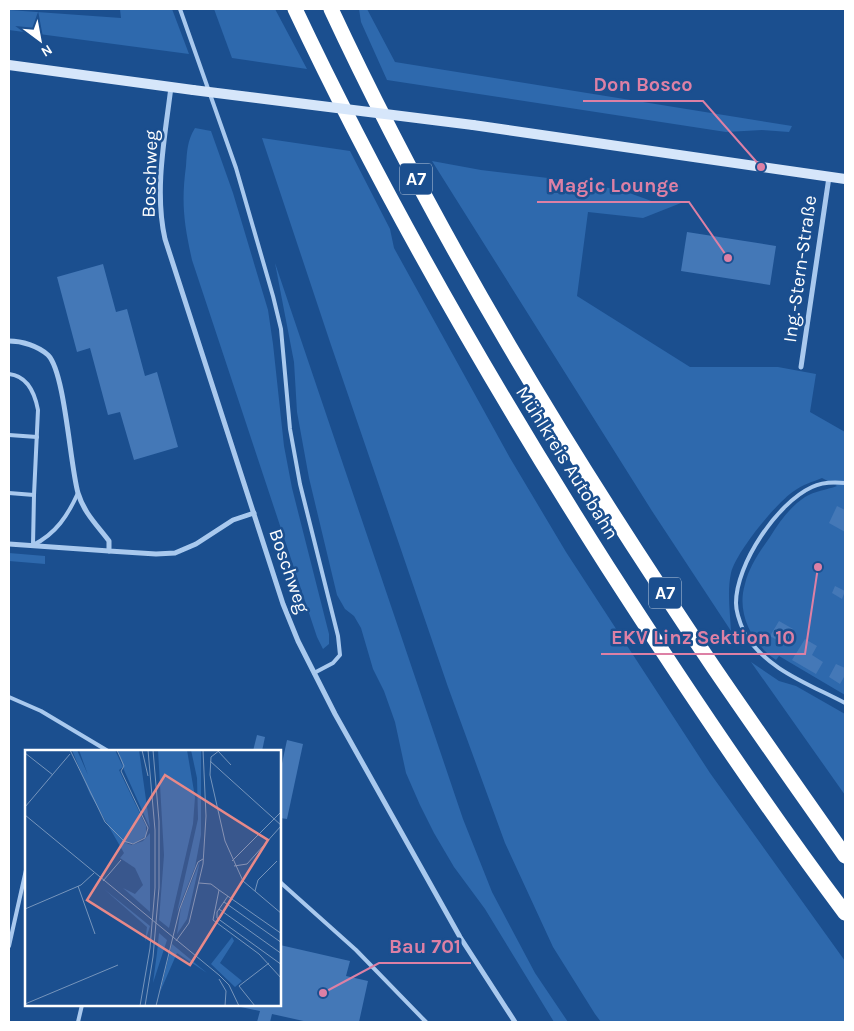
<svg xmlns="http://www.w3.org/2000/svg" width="854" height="1031" font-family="Karla,sans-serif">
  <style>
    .green { fill: #2e69ad }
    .building { fill: #4478b7 }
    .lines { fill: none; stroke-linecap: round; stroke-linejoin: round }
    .service { stroke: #a9c9ee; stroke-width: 4 }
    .minor { stroke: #a9c9ee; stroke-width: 5 }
    .secondary { stroke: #d6e6fa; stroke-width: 10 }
    .motorway { stroke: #fff; stroke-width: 15 }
    .secondary-bridge { stroke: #d6e6fa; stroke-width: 10 }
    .labels { text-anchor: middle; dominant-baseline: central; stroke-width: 5; stroke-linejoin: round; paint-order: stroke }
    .shield { fill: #1b4f8f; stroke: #bbcadd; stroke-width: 1 }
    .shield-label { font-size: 18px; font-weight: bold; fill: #fff }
    .street-label { font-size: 19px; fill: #fff; stroke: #1b4f8f }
    .inset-road { fill: none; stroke: #7695bc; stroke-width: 1 }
    .view { fill: #e88989; fill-opacity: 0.15; stroke: #e88989; stroke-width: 2.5 }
    .inset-edge { fill: none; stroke: #fff; stroke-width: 2.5 }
    .leader { fill: none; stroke: #dd80a5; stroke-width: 2 }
    .callout-dot { fill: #dd80a5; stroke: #1b4f8f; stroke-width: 2 }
    .callout-label { font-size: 20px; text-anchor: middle; font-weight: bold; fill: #dd80a5; stroke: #1b4f8f; stroke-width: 5; stroke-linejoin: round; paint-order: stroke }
  </style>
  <rect width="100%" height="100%" fill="#1b4f8f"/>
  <g class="green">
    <polygon points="120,9 172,9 189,54 9,30 9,10 121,18"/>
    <polygon points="214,9 275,9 307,69 232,58"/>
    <polygon points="359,9 367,9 395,62 792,126 789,132 762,130 726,132 387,80 361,22"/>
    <path d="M195,128l16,3 22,62 35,117 5,34 11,102 8,42 37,146v10l-6,5 -6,-12 -15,-45 -110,-332c-8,-36 -11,-57 -6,-94 1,-14 1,-25 9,-38z"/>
    <polygon points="262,138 350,151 390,229 394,248 510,458 566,552 710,773 845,961 845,1022 601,1022 595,1014 553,947 505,843 448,687 331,345"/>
    <path d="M432,161l49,9 67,8 73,12 36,13h24l-38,15 -55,-6 -11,84 113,71h88l38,7 -6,38 35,20v263l-66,-39 -3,4c-24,-16 -40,-47 -31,-76 4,-17 15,-33 25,-47 9,-15 20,-30 35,-40 10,-6 21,-7 32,-11l-15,-8c-10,4 -20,7 -28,13 -18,12 -58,61 -63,82 -4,18 -1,39 0,58l-79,-120z"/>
    <polygon points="275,263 463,819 492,892 535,973 568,1022 554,1022 485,909 454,867 434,833 420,805 406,773 395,722 384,691 373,669 361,628 354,616 345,609 337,595 309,478 297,412 294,362"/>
    <polygon points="9,553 45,556 45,564 9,561"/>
    <polygon points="751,662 779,681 796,686 845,714 845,795"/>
  </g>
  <g class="building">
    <polygon points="687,232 776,246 770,285 681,271"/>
    <polygon points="103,264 116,312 127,309 145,376 157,372 178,447 134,460 120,412 108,415 90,348 77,352 57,277"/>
    <polygon points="837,506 845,510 845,532 829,523"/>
    <polygon points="835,586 845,591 842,599 832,593"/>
    <polygon points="779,621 793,629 789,635 792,637 787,646 770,636"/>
    <polygon points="805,639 817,646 812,655 823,662 816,674 792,660"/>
    <polygon points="836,664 845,668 845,677 844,677 840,684 829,677"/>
    <polygon points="257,735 265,737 262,751 253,751"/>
    <polygon points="287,740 303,744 287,819 280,818 280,773"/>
    <polygon points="280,945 350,961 346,976 368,981 359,1022 308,1022 272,1014 270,1022 257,1022 260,1011 236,1006 280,1005"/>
  </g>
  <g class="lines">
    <g class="service">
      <polyline points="180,9 236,168 273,296 281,329 290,429 300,484 338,636 340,655 333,663 314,673"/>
      <path d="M9,374c19,2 26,20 29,36l-4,85 -1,50c23,-11 35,-30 45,-52"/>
      <polyline points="9,435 37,437"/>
      <path d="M845,483c-11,-1 -23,-1 -33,4 -35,16 -76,77 -76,116 0,10 4,20 8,29 21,37 65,52 101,71"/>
      <polyline points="9,493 34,495"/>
      <polyline points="9,697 41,711 108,751"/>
      <polyline points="280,882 356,950 426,1022"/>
      <polyline points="9,946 26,870"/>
      <polyline points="78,1022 82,1005"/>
    </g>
    <g class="minor">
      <path d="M171,87c-6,49 -17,104 -6,152l118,365 15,37 37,73 125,223 55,85"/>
      <path d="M9,341c13,0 29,5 39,14 17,17 22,110 30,138 6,20 19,32 31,48v10l47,3 19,-1 21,-9 37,-24 21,-7"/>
      <polyline points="801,367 829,177"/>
      <polyline points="9,544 109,551"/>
    </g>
    <g class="secondary">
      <polyline points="9,65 193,90"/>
      <polyline points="473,125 845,179"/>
    </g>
    <g class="motorway">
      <path d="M295,9c91,193 198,378 312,557 76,118 154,235 238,347"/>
      <path d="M331,9c107,230 241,449 383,659 43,63 87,125 131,188"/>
    </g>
    <polyline class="secondary-bridge" points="193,90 473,125"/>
  </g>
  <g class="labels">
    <g class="shield">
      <rect x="400" y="163.5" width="32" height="31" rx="4"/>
      <rect x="649" y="577.5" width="32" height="31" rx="4"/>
    </g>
    <g class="shield-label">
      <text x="416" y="179">A7</text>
      <text x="665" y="593">A7</text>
    </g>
    <g class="street-label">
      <text transform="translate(150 174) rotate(-88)">Boschweg</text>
      <text transform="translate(800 269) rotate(-82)">Ing.-Stern-Straße</text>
      <text transform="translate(567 463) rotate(58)">Mühlkreis Autobahn</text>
      <text transform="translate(289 571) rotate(71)">Boschweg</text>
    </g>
  </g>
  <g transform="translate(25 750)">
    <rect width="256" height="256" fill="#1b4f8f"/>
    <path d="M47,0h5l11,25 -9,-25h36l8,17 -4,3 27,56v10l-11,7h-9l6,2 11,-4 7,-8v79l-27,-24 12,6 8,-9 -8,-17 -15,-10 4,-5 -34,-59zM93,0h21l11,78 -26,-58zM133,0h29l8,47 -2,27 -24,104 -10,-8 5,-65zM166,0h10v85l-6,32 -18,45 21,-93 -1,-41zM175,111l-13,58 -10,15 4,-27zM79,139l46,37 -5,16 2,-15zM134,183l8,7 -14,43 4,-30zM207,187l2,4 -14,22 22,18 -7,6 -24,-23zM147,194l35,29 -30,-20 -17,39z" fill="#2e69ad"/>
    <path class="inset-road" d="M45,0l35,72 19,19 9,3 12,-6 3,-10 -27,-57 3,-5 -7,-16M117,0l6,26M195,0l-9,7 -1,18 15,66 18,40 39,33M193,1l13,14M0,3l28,22M185,11l72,65M0,57l45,-53M0,65l194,160 10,10 10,21M207,111l50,-50M209,116l13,-2 34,-38M78,131l18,-21M174,133l12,1 8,6 -6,30 46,34 23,25M53,136l17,48M194,140l63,44M230,141l3,-11 19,-19M203,146l-11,16v6l65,47M199,152l58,41M0,159l56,-24 13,-12M194,159l63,45M151,191l13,-18 14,-59 3,-48 -3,-66M194,229l7,12 -1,15M0,254l93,-39M115,256l10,-58 5,-60v-58l-7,-80M120,256l8,-49 6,-69v-67l-6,-71M131,256l24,-98 18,-46 5,-3M230,256l-16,-20 30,-23"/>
    <path class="view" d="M140,25l103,65 -78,125 -103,-65z"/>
    <rect width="256" height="256" class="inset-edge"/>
  </g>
  <path class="leader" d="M761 167L703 101H583M728 258L689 202H537M818 567L805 654H601M323 993L379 963H471"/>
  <g class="callout-dot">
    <circle cx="761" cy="167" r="5"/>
    <circle cx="728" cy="258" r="5"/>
    <circle cx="818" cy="567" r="5"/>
    <circle cx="323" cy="993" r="5"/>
  </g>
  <g class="callout-label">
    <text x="643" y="91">Don Bosco</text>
    <text x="613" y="192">Magic Lounge</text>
    <text x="703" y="644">EKV Linz Sektion 10</text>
    <text x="425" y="953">Bau 701</text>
  </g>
  <rect width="854" height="1031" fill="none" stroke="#ffffff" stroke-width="20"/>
  <g transform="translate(40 40) rotate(148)" stroke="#1b4f8f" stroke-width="4" paint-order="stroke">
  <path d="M0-4L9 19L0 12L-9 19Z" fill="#ffffff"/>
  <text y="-8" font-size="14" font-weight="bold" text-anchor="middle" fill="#ffffff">N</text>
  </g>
</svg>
